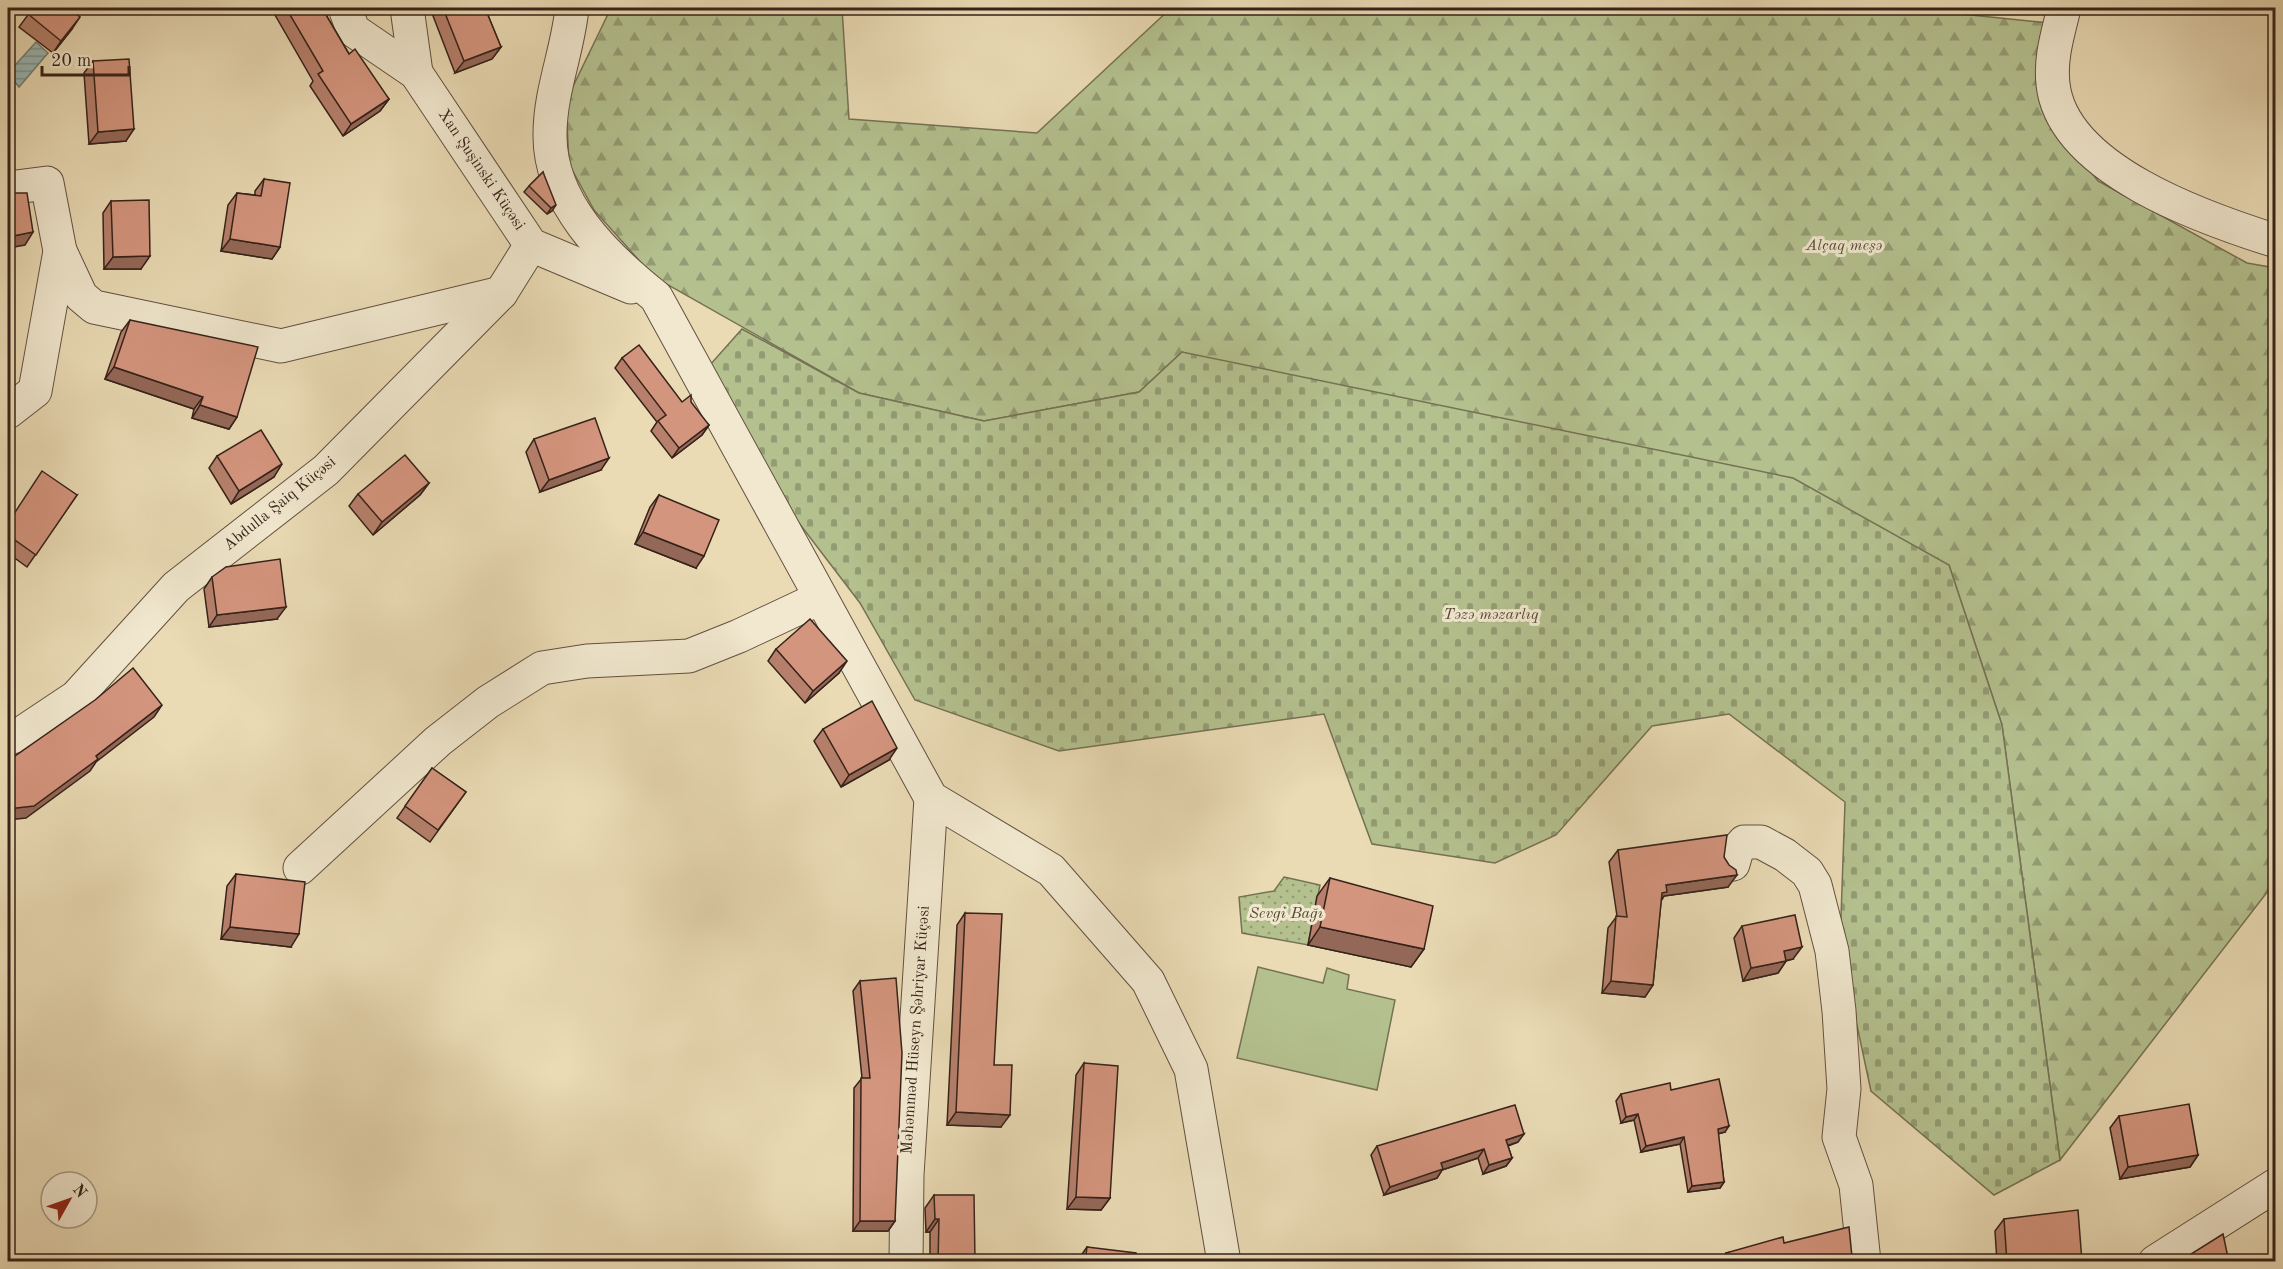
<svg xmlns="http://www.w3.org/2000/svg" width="2283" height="1269" font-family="'Old Standard TT',serif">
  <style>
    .green { fill: url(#green-dots); stroke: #757254; stroke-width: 1.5 }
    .forest { fill: url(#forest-firs); stroke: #757254; stroke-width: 1.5 }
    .cemetery { fill: url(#cemetery-stones); stroke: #757254; stroke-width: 1.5 }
    .pitch { fill: #b4c18f; stroke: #757254; stroke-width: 1.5 }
    .water { fill: url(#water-rules); stroke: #727d77; stroke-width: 1.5 }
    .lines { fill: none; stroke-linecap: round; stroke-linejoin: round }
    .minor-casing { stroke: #635040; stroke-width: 35 }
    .minor { stroke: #f1e8cf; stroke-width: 33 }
    .wall { fill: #b6806c; stroke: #362219; stroke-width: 1.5 }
    .shaded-wall { fill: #946858; stroke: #362219; stroke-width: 1.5 }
    .building { fill: #d4957e; stroke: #362219; stroke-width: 1.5 }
    .labels { text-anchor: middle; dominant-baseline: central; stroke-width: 6; stroke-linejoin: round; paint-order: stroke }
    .street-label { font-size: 16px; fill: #362219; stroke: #f1e8cf }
    .park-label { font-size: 16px; font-style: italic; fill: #564a36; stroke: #f1e8cf }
  </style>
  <defs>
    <pattern id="green-dots" width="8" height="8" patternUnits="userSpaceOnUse" patternTransform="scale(1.5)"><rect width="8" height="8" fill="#b4c18f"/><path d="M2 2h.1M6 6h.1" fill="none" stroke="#939c74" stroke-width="1.8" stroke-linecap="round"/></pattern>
    <pattern id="forest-firs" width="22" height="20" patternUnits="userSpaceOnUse" patternTransform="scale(1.5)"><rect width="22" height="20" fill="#b4c18f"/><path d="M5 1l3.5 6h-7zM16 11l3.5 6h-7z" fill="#939c74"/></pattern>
    <pattern id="cemetery-stones" width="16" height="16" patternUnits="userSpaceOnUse" patternTransform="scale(1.5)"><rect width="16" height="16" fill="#b4c18f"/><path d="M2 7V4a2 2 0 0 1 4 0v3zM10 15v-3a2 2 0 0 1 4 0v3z" fill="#939c74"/></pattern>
    <pattern id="water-rules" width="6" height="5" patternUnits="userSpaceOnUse" patternTransform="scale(1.5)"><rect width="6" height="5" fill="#9ab9b5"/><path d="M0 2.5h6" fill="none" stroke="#7e9692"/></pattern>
  </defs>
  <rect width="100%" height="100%" fill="#eadbb5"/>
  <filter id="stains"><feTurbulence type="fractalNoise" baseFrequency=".00333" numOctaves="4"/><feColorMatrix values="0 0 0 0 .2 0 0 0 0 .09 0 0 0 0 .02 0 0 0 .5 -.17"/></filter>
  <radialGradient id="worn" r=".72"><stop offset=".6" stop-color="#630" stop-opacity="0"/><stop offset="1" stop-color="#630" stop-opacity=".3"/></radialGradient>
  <polygon class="green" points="1284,877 1320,885 1308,945 1242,933 1239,897 1274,891"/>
  <polygon class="forest" points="611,8 842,8 849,119 1037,133 1171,8 1903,8 2049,23 2042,108 2098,181 2247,263 2275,268 2275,882 2060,1160 2002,725 1949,565 1182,352 1139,392 984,421 859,393 654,277 594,210 569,164 566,101"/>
  <polygon class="cemetery" points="742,329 859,393 984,421 1139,392 1182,352 1793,478 1949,565 2002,725 2060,1160 1994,1195 1871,1091 1840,946 1845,802 1729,714 1652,726 1556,835 1495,863 1372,844 1324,714 1059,751 915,700 860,603 693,384"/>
  <polygon class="pitch" points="1258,967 1323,983 1327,968 1349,975 1347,989 1395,1000 1377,1090 1237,1058"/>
  <polygon class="water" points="36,42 48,53 19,87 8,73"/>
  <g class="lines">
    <defs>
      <g id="minor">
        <polyline points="345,8 353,30 416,73 531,245 631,287"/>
        <polyline points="407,8 416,73"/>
        <path d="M572,8c-4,42 -22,83 -22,126 -1,69 56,123 106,163l275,501 120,72 97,111 43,88 33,193"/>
        <path d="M2064,8c-6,26 -14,49 -11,76 9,86 153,135 223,157"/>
        <polyline points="8,188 47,183 60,251 35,391 8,412"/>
        <polyline points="60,251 81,296 94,307 281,346 501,293"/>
        <polyline points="8,738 19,735 76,697 176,587 326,470 501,293 531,245"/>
        <polyline points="1733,864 1737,850 1744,842 1761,842 1785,855 1807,872 1815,885 1832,951 1839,1011 1844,1089 1839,1137 1856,1185 1864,1262"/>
        <polyline points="300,868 438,741 488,702 542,668 587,661 689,656 739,636 820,598"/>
        <polyline points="906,1262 907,1175 931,798"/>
        <polyline points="2155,1262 2276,1185"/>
      </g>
    </defs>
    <use href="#minor" class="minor-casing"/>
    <use href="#minor" class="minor"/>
  </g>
  <g class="wall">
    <polygon points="33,8 72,29 53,53 19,27"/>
    <polygon points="271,8 322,8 349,54 389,99 380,111 343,136 310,86 313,81"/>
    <polygon points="430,8 485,8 501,47 492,59 455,73"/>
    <polygon points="2260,8 2276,8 2276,22"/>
    <polygon points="93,61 126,141 89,144 84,73"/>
    <polygon points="543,172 552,211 547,214 524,192 529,186"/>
    <polygon points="264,179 280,247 272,259 221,251 228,205 237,193 255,195 255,191"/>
    <polygon points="111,201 141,269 104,269 103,213"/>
    <polygon points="130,320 237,417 229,429 192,418 194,409 105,379 121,332"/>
    <polygon points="622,358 682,402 709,425 702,435 672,458 651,431 657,422 615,368"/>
    <polygon points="534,439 601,470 540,492 526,452"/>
    <polygon points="217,456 274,477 231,504 209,468"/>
    <polygon points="429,483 420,495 373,535 349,506 358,494"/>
    <polygon points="77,495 27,567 8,553 8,522"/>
    <polygon points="659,495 696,568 635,544 650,507"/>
    <polygon points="212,577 277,619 209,627 204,589"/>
    <polygon points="776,649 839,673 805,703 768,661"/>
    <polygon points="823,729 889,760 841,787 814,741"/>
    <polygon points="432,768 466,792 430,842 397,818"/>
    <polygon points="1618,850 1724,857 1728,887 1664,896 1661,901 1653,985 1645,997 1602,993 1608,928 1617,916 1609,862"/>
    <polygon points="236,874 291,947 221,939 227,886"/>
    <polygon points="1330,878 1424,949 1411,967 1308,945 1317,896"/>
    <polygon points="965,913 994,1065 1001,1127 947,1125 957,925"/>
    <polygon points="1742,926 1793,959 1786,961 1778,973 1743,981 1734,938"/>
    <polygon points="860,981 895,1221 888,1231 853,1231 854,1088 862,1078 853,991"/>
    <polygon points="1084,1063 1110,1198 1101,1210 1067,1209 1076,1075"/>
    <polygon points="1671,1090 1725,1132 1718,1134 1724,1182 1720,1188 1688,1192 1680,1144 1641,1152 1634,1120 1621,1123 1616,1101 1621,1094"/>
    <polygon points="2119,1116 2198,1155 2190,1167 2120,1179 2110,1128"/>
    <polygon points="1518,1142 1508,1146 1512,1158 1506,1166 1483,1174 1478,1158 1442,1170 1437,1178 1384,1195 1371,1155 1377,1146"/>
    <polygon points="934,1195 975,1262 930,1262 930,1232 926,1232 925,1208"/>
    <polygon points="2004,1219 2082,1262 1997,1262 1995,1231"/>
    <polygon points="1784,1243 1849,1262 1719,1262 1726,1253"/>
    <polygon points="1087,1247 1135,1262 1078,1262 1078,1260"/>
  </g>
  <g class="shaded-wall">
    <polygon points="80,17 72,29 53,53 61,41"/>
    <polygon points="501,47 492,59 455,73 464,61"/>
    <polygon points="389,99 380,111 343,136 351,124"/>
    <polygon points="134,129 126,141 89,144 98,132"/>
    <polygon points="556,205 552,211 547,214 551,208"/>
    <polygon points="33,232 25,245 8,248 8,237"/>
    <polygon points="230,239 280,247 272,259 221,251"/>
    <polygon points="150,256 141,269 104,269 113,257"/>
    <polygon points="114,367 203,397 194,409 105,379"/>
    <polygon points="200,405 237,417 229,429 192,418"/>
    <polygon points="709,425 702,435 672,458 679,448"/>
    <polygon points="609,458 601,470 540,492 549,480"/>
    <polygon points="282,464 274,477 231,504 239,491"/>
    <polygon points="429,483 420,495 373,535 382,522"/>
    <polygon points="643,532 704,556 696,568 635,544"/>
    <polygon points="286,607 277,619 209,627 217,615"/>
    <polygon points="847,661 839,673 805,703 813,691"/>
    <polygon points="162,705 154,717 96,762 90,771 26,818 8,820 8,809 96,756"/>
    <polygon points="897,748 889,760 841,787 849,775"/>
    <polygon points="1737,875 1728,887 1664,896 1658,905 1653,905 1666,885"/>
    <polygon points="230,927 299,934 291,947 221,939"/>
    <polygon points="1320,927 1424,949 1411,967 1308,945"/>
    <polygon points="1802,947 1793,959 1775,963 1784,951"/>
    <polygon points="1786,961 1778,973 1743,981 1751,968"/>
    <polygon points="1611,981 1653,985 1645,997 1602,993"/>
    <polygon points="956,1112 1010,1115 1001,1127 947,1125"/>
    <polygon points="1638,1114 1634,1120 1621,1123 1626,1117"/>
    <polygon points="1729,1126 1725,1132 1713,1135 1718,1129"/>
    <polygon points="1524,1134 1518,1142 1500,1148 1506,1140"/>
    <polygon points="1684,1137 1680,1144 1641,1152 1646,1146"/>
    <polygon points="1484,1149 1478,1158 1442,1170 1437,1178 1384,1195 1390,1187 1441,1163"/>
    <polygon points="2198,1155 2190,1167 2120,1179 2128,1167"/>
    <polygon points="1512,1158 1506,1166 1483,1174 1489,1165"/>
    <polygon points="1724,1182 1720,1188 1688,1192 1692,1186"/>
    <polygon points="1076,1197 1110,1198 1101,1210 1067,1209"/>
    <polygon points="935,1219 939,1219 930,1232 926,1232"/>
    <polygon points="860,1221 895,1221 888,1231 853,1231"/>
    <polygon points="1852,1257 1849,1262 1834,1262"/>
  </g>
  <g class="building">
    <polygon points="33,8 68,8 80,17 61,41 28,14"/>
    <polygon points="286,8 322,8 349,54 355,49 389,99 351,124 318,74 323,71"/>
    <polygon points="443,8 485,8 501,47 464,61"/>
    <polygon points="129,59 134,129 98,132 93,61"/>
    <polygon points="543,172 556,205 551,208 529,186"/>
    <polygon points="264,179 290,183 280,247 230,239 237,193 261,196"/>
    <polygon points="8,193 27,193 33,232 8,237"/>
    <polygon points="149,200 150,256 113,257 111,201"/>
    <polygon points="130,320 258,347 237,417 200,405 203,397 114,367"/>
    <polygon points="639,345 682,402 691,395 691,402 709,425 679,448 658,421 666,415 622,358"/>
    <polygon points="595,418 609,458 549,480 534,439"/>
    <polygon points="261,430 282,464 239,491 217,456"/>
    <polygon points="405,455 429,483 382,522 358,494"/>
    <polygon points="42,471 77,495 36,555 8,535 8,523"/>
    <polygon points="659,495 719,520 704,556 643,532"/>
    <polygon points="280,559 286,607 217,615 212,577 226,567"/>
    <polygon points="810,619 847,661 813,691 776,649"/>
    <polygon points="133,668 162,705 96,756 98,759 34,806 8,809 8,761 95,700"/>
    <polygon points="872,701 897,748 849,775 823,729"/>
    <polygon points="432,768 466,792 438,830 405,806"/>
    <polygon points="1727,835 1724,857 1729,865 1736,870 1737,875 1666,885 1667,892 1662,893 1653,985 1611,981 1616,916 1627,917 1618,850"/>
    <polygon points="236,874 305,882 299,934 230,927"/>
    <polygon points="1330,878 1433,906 1424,949 1320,927"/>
    <polygon points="965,913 1002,914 994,1065 1012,1065 1010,1115 956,1112"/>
    <polygon points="1795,915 1802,947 1784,951 1786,961 1751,968 1742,926"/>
    <polygon points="896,978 902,1053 895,1221 860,1221 861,1078 870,1078 860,981"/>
    <polygon points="1084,1063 1118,1066 1110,1198 1076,1197"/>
    <polygon points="1719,1079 1729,1126 1718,1129 1724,1182 1692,1186 1684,1137 1646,1146 1638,1114 1626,1117 1621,1094 1670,1083 1671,1090"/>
    <polygon points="2189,1104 2198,1155 2128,1167 2119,1116"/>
    <polygon points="1515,1105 1524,1134 1506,1140 1512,1158 1489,1165 1484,1149 1441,1163 1443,1169 1390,1187 1377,1146"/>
    <polygon points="934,1195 974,1195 975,1262 938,1262 939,1219 935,1219"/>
    <polygon points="2078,1210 2082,1262 2007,1262 2004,1219"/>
    <polygon points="1849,1227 1852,1257 1834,1262 1728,1262 1726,1253 1783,1237 1784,1243"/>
    <polygon points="2223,1234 2229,1262 2184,1262 2183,1259"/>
    <polygon points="1087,1247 1136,1253 1135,1262 1085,1262"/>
    <polygon points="853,1259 894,1262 853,1262"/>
  </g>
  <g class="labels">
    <g class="street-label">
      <text transform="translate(481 170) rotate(56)">Xan Şuşinski Küçəsi</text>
      <text transform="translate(280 504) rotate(-39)">Abdulla Şaiq Küçəsi</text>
      <text transform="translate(916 1030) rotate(-86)">Məhəmməd Hüseyn Şəhriyar Küçəsi</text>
    </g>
    <g class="park-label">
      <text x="1844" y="246">Alçaq meşə</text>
      <text x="1491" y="615">Təzə məzarlıq</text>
      <text x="1286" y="914">Sevgi Bağı</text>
    </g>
  </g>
  <rect width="2283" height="1269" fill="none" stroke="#eadbb5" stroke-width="30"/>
  <rect x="9" y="9" width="2265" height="1251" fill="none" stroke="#362219" stroke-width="3"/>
  <rect x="15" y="15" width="2253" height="1239" fill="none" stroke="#362219" stroke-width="1.5"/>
  <g transform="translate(69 1200) rotate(50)"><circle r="28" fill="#f1e8cf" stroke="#a69986" stroke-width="1.5"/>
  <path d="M0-4.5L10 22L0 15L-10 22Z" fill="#8f2418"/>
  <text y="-9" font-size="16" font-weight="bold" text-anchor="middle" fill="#362219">N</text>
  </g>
  <path d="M42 66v9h87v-9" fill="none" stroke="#362219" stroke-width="3"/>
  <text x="51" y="66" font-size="18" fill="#362219" stroke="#f1e8cf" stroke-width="4.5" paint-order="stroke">20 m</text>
  <rect width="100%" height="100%" filter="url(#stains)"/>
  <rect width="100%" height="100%" fill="url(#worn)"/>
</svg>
